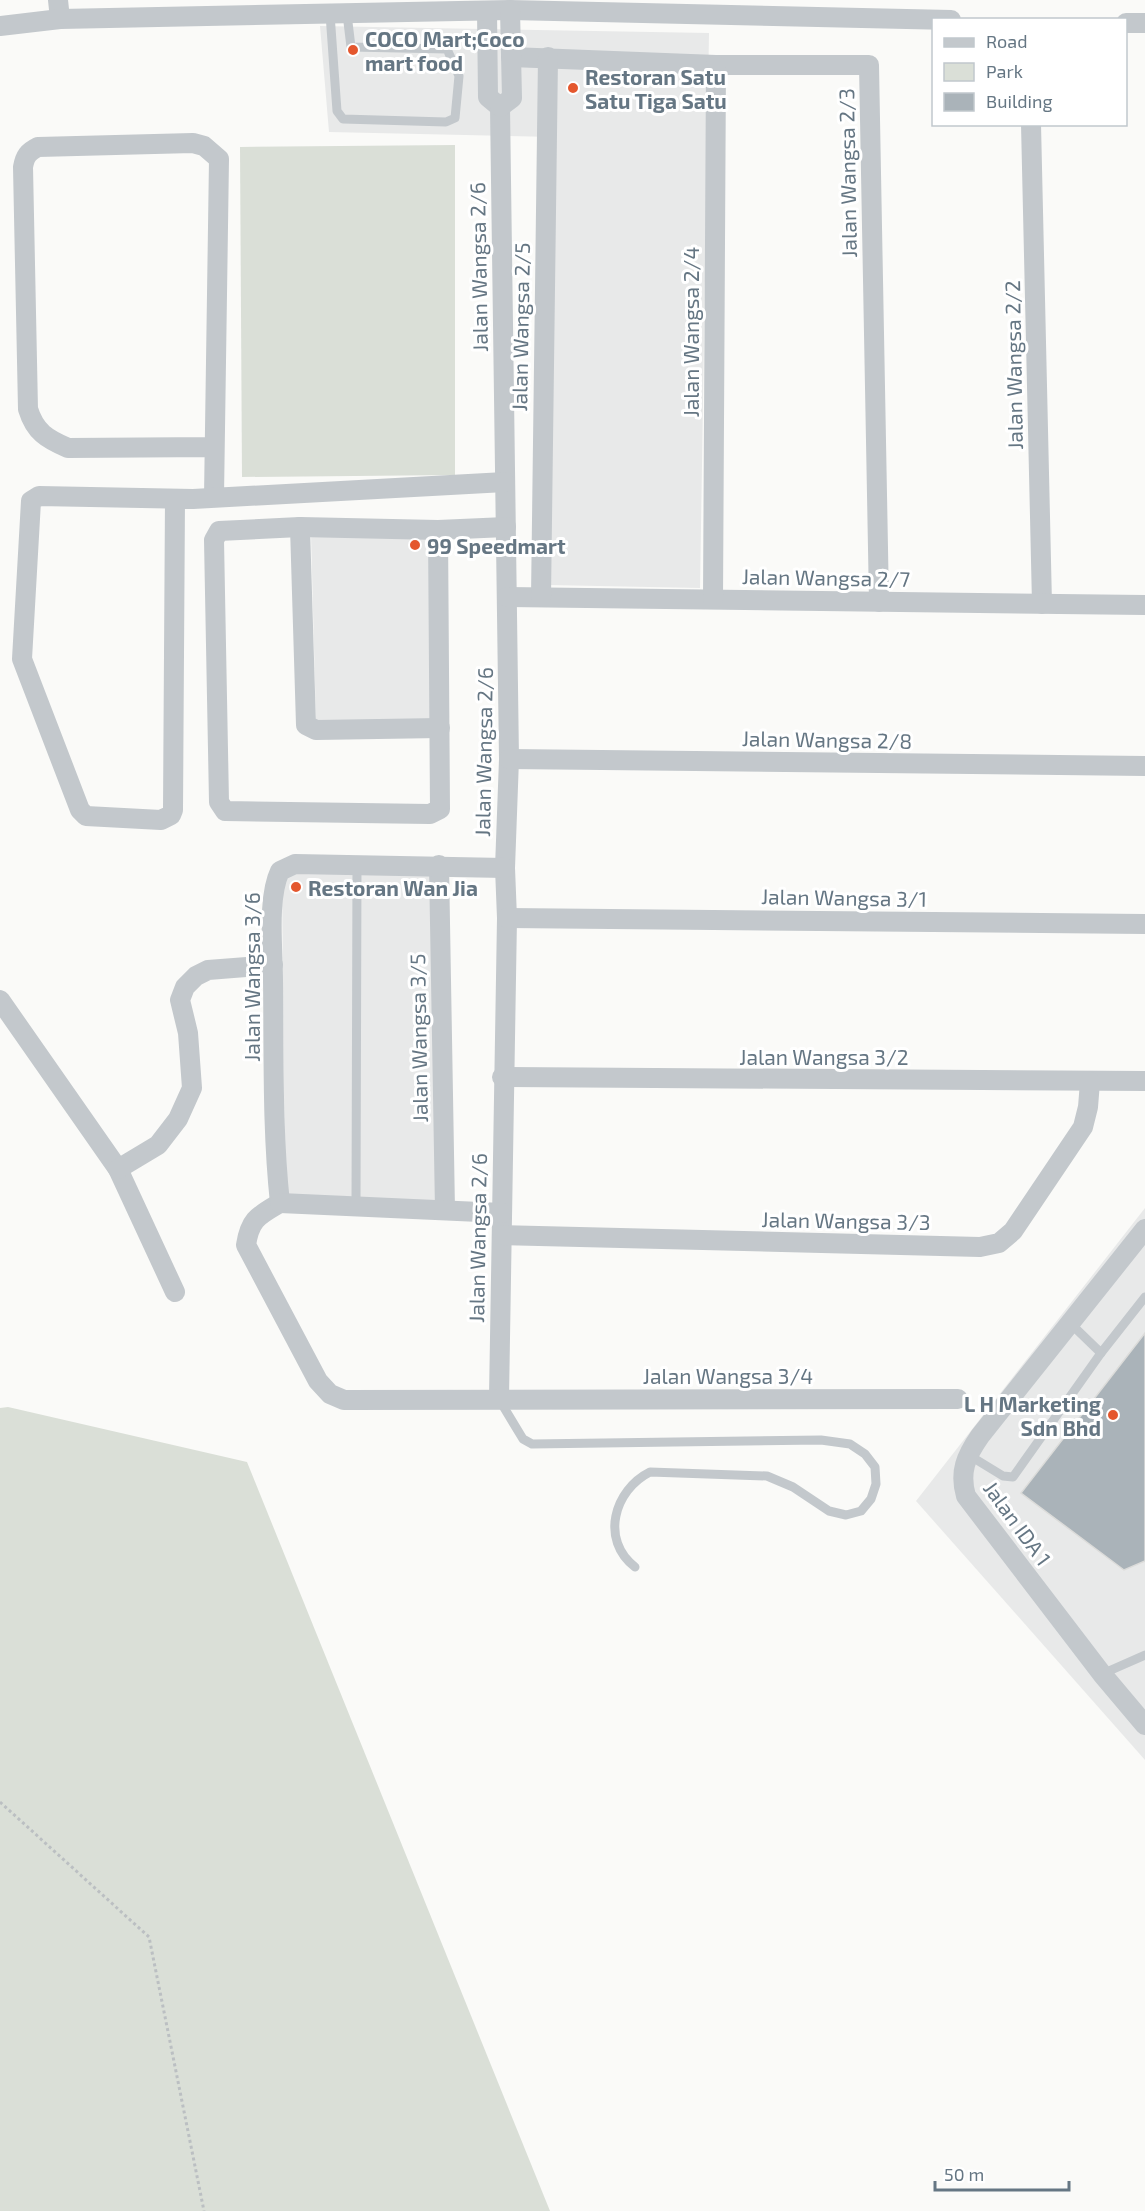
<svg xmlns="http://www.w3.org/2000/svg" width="1145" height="2211" font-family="'Exo 2',sans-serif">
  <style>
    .built { fill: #e8e9e9 }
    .green { fill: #dadfd7 }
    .building { fill: #aab3b9; stroke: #dcdcda; stroke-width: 1.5 }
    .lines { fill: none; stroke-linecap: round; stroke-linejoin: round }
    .path { stroke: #bbbfc2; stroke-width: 3; stroke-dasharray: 3 3; stroke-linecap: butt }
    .lane { stroke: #c3c8cc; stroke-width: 9 }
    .street { stroke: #c3c8cc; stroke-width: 20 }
    .poi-dot { fill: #e4572e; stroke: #fff; stroke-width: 2 }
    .labels { text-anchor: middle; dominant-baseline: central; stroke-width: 6; stroke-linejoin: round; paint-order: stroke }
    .poi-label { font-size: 21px; font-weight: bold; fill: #657683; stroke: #fff; text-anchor: start }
    .street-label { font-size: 21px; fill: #657683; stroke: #fff }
  </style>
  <rect width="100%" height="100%" fill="#fafaf8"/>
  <g class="built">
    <polygon points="320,26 709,33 700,588 548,585 554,137 329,132"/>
    <polygon points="311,534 430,536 433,720 316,722"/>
    <polygon points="292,872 433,872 438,1203 285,1196 282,884"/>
    <polygon points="1145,1208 1145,1760 916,1501"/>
  </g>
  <g class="green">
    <polygon points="455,145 455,475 242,477 240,147"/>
    <polygon points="8,1407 247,1462 550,2211 0,2211 0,1408"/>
  </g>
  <polygon class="building" points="1145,1333 1145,1561 1124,1570 1021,1493"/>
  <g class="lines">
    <polyline class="path" points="0,1802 149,1937 204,2211"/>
    <g class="lane">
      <polyline points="330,14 337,111 343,119 446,122 455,118 459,76 447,49 351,47 347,14"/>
      <polyline points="356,1206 357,864"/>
      <polyline points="1070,1323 1101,1353 1145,1297"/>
      <path d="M500,1401l23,38 9,5 289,-4 29,4 15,10 10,13 1,17 -5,15 -10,12 -15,4 -17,-4 -36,-24 -26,-11 -117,-4c-36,18 -50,68 -15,95"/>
      <polyline points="967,1454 1003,1476 1013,1477 1101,1353"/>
      <polyline points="1102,1674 1145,1655"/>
    </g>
    <g class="street">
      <polyline points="58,0 60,19"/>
      <polyline points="487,11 488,97 500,107 509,759 505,868 507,918 499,1398"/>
      <polyline points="1126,23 1145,23"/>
      <polyline points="0,26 60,19 510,10 951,20"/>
      <polyline points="511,57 716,65 869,65 879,602"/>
      <polyline points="500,107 512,98 510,10"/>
      <polyline points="1031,124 1042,604"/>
      <path d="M214,497l5,-338 -15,-13 -11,-3 -155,4c-10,5 -13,9 -15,20l5,242c7,23 19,30 40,39l146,-1"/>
      <polyline points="175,499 173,810 171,815 161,820 86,816 80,810 22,659 31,501 39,496 193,499 505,482"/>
      <polyline points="300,527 306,725 316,730 440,728"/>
      <polyline points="438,530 440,809 430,814 225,811 219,802 214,540 219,531 300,527 438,530 506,527"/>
      <polyline points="507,597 1145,605"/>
      <polyline points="541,597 548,57"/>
      <polyline points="713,599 716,65"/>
      <polyline points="509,759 1145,766"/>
      <polyline points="439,865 445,1210"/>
      <polyline points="507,918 1145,924"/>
      <polyline points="0,1000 118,1169 175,1292"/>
      <polyline points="502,1077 1145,1081"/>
      <polyline points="118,1169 158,1145 178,1119 192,1088 188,1033 180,1000 185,987 196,976 208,970 273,965"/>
      <path d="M280,1203c-22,13 -30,16 -34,42l72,136 12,13 14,6 614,-1"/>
      <path d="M280,1203c-8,-74 -6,-149 -7,-223 0,-31 -6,-82 7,-109l15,-7 210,4"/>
      <polyline points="280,1203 502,1213"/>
      <path d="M1145,1229l-165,207c-14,20 -21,36 -14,60l136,178 43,51"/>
      <polyline points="502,1235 980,1247 999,1243 1013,1231 1083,1127 1088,1107 1090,1082"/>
    </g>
  </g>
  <g class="poi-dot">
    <circle cx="353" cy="50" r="6"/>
    <circle cx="573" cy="88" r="6"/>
    <circle cx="415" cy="545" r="6"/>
    <circle cx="296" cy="887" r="6"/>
    <circle cx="1113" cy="1415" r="6"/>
  </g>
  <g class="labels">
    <g class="poi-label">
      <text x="365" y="38">COCO Mart;Coco<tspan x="365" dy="24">mart food</tspan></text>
      <text x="585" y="76">Restoran Satu<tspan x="585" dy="24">Satu Tiga Satu</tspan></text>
      <text x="427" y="545">99 Speedmart</text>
      <text x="308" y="887">Restoran Wan Jia</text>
      <text x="1101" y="1403" text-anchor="end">L H Marketing<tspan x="1101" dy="24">Sdn Bhd</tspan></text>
    </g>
    <g class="street-label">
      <text transform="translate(847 173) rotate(-91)">Jalan Wangsa 2/3</text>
      <text transform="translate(478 267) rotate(-91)">Jalan Wangsa 2/6</text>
      <text transform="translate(520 327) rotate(-89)">Jalan Wangsa 2/5</text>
      <text transform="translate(690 332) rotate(-90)">Jalan Wangsa 2/4</text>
      <text transform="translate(1013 365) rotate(-91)">Jalan Wangsa 2/2</text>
      <text transform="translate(826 577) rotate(1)">Jalan Wangsa 2/7</text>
      <text transform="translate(827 739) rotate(1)">Jalan Wangsa 2/8</text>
      <text transform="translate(483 752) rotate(-89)">Jalan Wangsa 2/6</text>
      <text transform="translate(844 897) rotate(1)">Jalan Wangsa 3/1</text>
      <text transform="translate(251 977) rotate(-90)">Jalan Wangsa 3/6</text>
      <text transform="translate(418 1038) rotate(-91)">Jalan Wangsa 3/5</text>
      <text x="824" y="1056">Jalan Wangsa 3/2</text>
      <text transform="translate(846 1220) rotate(1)">Jalan Wangsa 3/3</text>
      <text transform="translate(477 1238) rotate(-89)">Jalan Wangsa 2/6</text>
      <text x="728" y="1375">Jalan Wangsa 3/4</text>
      <text transform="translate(1018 1523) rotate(54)">Jalan IDA 1</text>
    </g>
  </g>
  <rect x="932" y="18" width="195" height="108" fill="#ffffff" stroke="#c1c8cd" stroke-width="1.5"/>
  <rect x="944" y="38" width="30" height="9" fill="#c3c8cc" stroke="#c1c8cd" stroke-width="1.5"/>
  <text x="986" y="48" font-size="18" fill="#657683">Road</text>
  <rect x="944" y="63" width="30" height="18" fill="#dadfd7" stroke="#c1c8cd" stroke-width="1.5"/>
  <text x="986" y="78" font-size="18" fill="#657683">Park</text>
  <rect x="944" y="93" width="30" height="18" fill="#aab3b9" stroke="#c1c8cd" stroke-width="1.5"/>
  <text x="986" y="108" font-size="18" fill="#657683">Building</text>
  <path d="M935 2181v9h134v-9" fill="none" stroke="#657683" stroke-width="3"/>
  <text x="944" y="2181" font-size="18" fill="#657683" stroke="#ffffff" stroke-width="4.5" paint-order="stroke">50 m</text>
</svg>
